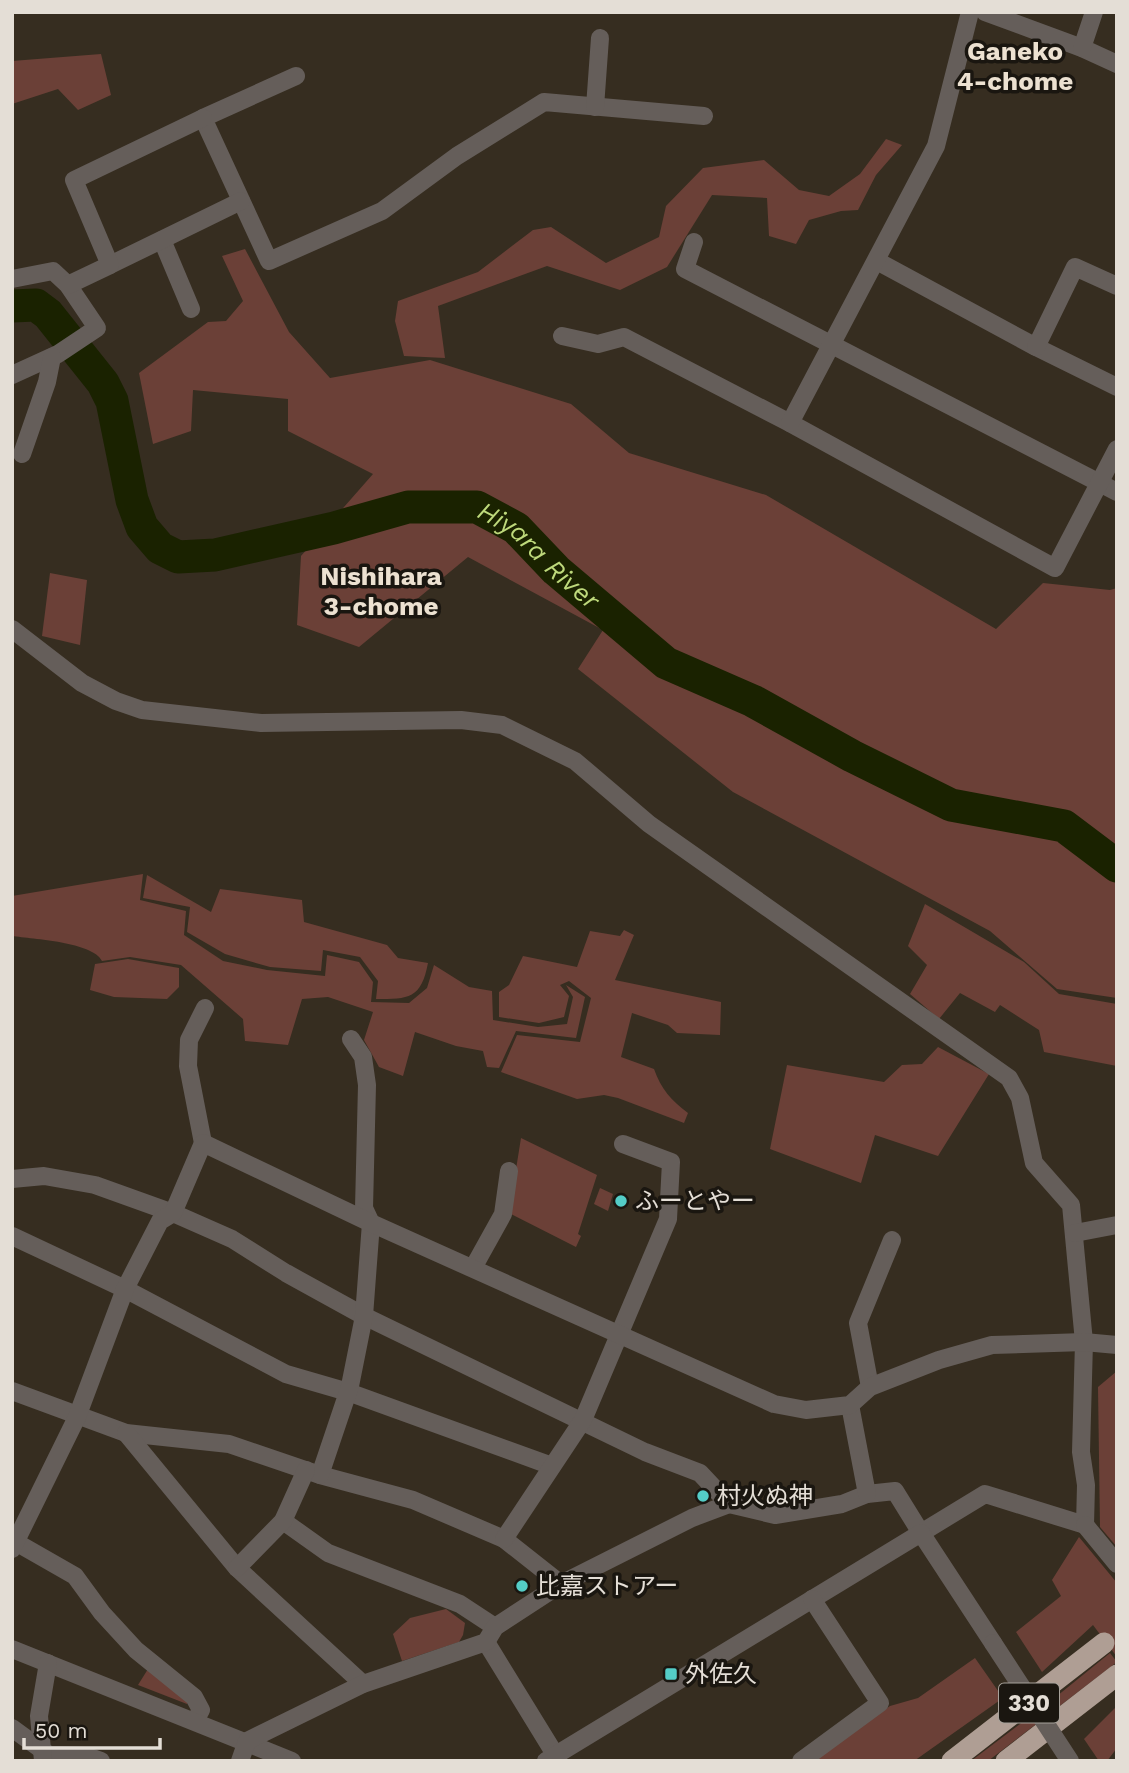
<svg xmlns="http://www.w3.org/2000/svg" width="1129" height="1773" font-family="'Work Sans','Noto Sans JP',sans-serif">
  <style>
    .green { fill: #6b4037 }
    .lines { fill: none; stroke-linecap: round; stroke-linejoin: round }
    .river { stroke: #1a2200; stroke-width: 33 }
    .minor { stroke: #655e5a; stroke-width: 18 }
    .highway { stroke: #af9e94; stroke-width: 21 }
    .minor-bridge { stroke: #655e5a; stroke-width: 18 }
    .poi-dot { fill: #54cdc7; stroke: #1a1610; stroke-width: 2.5 }
    .labels { text-anchor: middle; dominant-baseline: central; stroke-width: 7; stroke-linejoin: round; paint-order: stroke }
    .shield { fill: #1a1610; stroke: #a7a29b; stroke-width: 2 }
    .shield-label { font-size: 23px; font-weight: bold; fill: #e4ded6 }
    .poi-label { font-size: 24px; fill: #e4ded6; stroke: #1a1610; text-anchor: start }
    .neighbourhood-label { font-size: 26px; font-weight: bold; fill: #ece1d1; stroke: #1a1610 }
    .water-label { font-size: 26px; font-style: italic; fill: #bed97b; stroke: #1a1610 }
  </style>
  <rect width="100%" height="100%" fill="#362d20"/>
  <g class="green">
    <polygon points="101,54 111,95 78,110 58,89 12,104 12,61"/>
    <polygon points="886,139 902,145 876,175 858,210 841,211 809,220 796,244 769,236 767,198 712,195 667,267 620,290 547,266 438,306 445,358 404,356 395,321 398,301 478,272 533,230 551,227 606,263 659,237 666,206 703,168 764,160 799,190 829,196 860,174"/>
    <polygon points="245,249 289,332 330,378 430,360 571,404 629,453 766,495 996,629 1043,583 1110,590 1117,588 1117,998 1057,989 990,931 733,792 578,669 603,630 468,557 359,647 297,625 301,556 373,474 288,431 288,399 193,390 191,431 153,444 139,373 208,322 226,321 243,301 222,256"/>
    <polygon points="50,573 87,580 80,645 42,636"/>
    <path d="M143,874l-3,26 46,11 -2,24 39,26 44,9 58,6 2,-21 32,7 14,20 -2,20 38,1 18,-15 7,-23 35,22 23,4 1,29 45,7 29,-3 6,-27 -7,-12 19,12 -9,41 -60,-7 -17,37 -12,-1 -4,-16 -27,-5 -41,-14 -12,44 -24,-9 -15,-27 9,-28 -45,-15 -26,2 -14,46 -43,-4 -2,-22 -62,-54 -51,-8 -28,4c-9,-19 -69,-22 -90,-25v-40z"/>
    <path d="M147,875l64,37 9,-23 82,11 2,22 83,23 11,13 30,5c-7,36 -19,36 -52,36l2,-18 -18,-24 -37,-7 -2,21 -51,-4 -45,-13 -38,-22 3,-25 -47,-9z"/>
    <polygon points="925,904 1024,962 1059,994 1117,1004 1117,1066 1044,1052 1039,1030 1000,1005 995,1012 960,993 939,1019 910,994 927,965 908,946"/>
    <path d="M624,930l10,5 -19,45 106,22 -1,33 -43,-2 -9,-8 -36,-12 -11,44 33,12c7,20 17,31 34,44l-4,10 -66,-25 -14,-3 -27,4 -76,-27 16,-37 63,7 11,-44 -22,-17 -9,4 9,11 -5,21 -25,6 -40,-6v-25l10,-7 14,-29 54,11 13,-36 30,5z"/>
    <polygon points="128,959 179,968 179,987 167,999 114,997 90,990 95,964"/>
    <polygon points="938,1047 989,1074 938,1156 875,1135 861,1183 770,1149 787,1065 884,1082 902,1065 922,1064"/>
    <polygon points="521,1138 597,1175 578,1234 581,1236 576,1247 509,1213"/>
    <polygon points="600,1188 613,1194 608,1211 594,1204"/>
    <polygon points="1117,1371 1117,1547 1100,1527 1098,1387"/>
    <polygon points="1079,1537 1117,1583 1117,1657 1093,1625 1042,1672 1016,1632 1061,1596 1052,1580"/>
    <polygon points="446,1609 465,1623 463,1635 459,1642 402,1661 393,1634 410,1618"/>
    <polygon points="1110,1653 1117,1662 988,1761 971,1761 1057,1696"/>
    <polygon points="975,1658 1003,1698 914,1761 812,1761 890,1706 918,1698"/>
    <polygon points="148,1669 188,1701 187,1704 138,1685"/>
    <polygon points="1117,1706 1117,1748 1107,1761 1099,1761 1084,1739"/>
  </g>
  <g class="lines">
    <path class="river" id="s1" d="M12,306l24,-1 12,9 55,69 9,18 20,99 10,27 18,21 18,9 37,-2 119,-27 74,-21h69l39,21 40,42 110,93 87,38 99,55 99,49 113,21 53,40"/>
    <g class="minor">
      <polyline points="985,12 1082,48 1117,64"/>
      <polyline points="1082,48 1094,12"/>
      <polyline points="296,76 203,118 269,261 382,211 457,156 544,102 704,116"/>
      <polyline points="595,107 600,38"/>
      <polyline points="162,240 191,309"/>
      <polyline points="694,242 685,269 1117,492"/>
      <polyline points="877,261 1036,347 1117,387"/>
      <polyline points="110,265 241,201"/>
      <polyline points="12,279 53,271 68,285 97,328 58,354 12,375"/>
      <polyline points="68,285 110,265 74,180 203,118"/>
      <polyline points="562,336 598,344 624,337 790,423 1055,568 1117,449"/>
      <polyline points="1036,347 1075,267 1117,286"/>
      <polyline points="790,423 936,146 970,12"/>
      <polyline points="22,454 47,382 52,357"/>
      <polyline points="12,629 82,683 116,701 142,710 261,723 461,720 502,725 575,761 649,824 1009,1078 1020,1098 1034,1163 1071,1205 1084,1342 1081,1452 1086,1485 1085,1525 985,1494 921,1533 895,1491 867,1494 842,1504 775,1515 729,1504 700,1473 645,1452 364,1316 286,1273 232,1239 173,1213 95,1185 44,1176 12,1179"/>
      <polyline points="203,1143 188,1066 189,1040 205,1008"/>
      <polyline points="1075,1233 1117,1225"/>
      <polyline points="12,1236 125,1289 286,1374 348,1392 552,1466"/>
      <polyline points="473,1268 503,1214 509,1171"/>
      <polyline points="870,1387 858,1323 892,1240"/>
      <polyline points="12,1391 126,1433 229,1444 320,1475 413,1500 504,1539 561,1584"/>
      <polyline points="850,1405 867,1494"/>
      <polyline points="126,1433 237,1568 363,1684"/>
      <polyline points="320,1475 350,1386 364,1316 371,1223 364,1208 367,1085 363,1057 351,1039"/>
      <polyline points="283,1521 328,1553 460,1604 495,1627"/>
      <polyline points="1085,1525 1117,1564"/>
      <polyline points="504,1539 583,1420 668,1219 671,1162 623,1144"/>
      <polyline points="12,1540 75,1576 102,1613 136,1650 194,1697 201,1710 195,1721"/>
      <polyline points="12,1549 77,1417 125,1289 160,1221 173,1213 203,1143 371,1223 774,1404 806,1410 850,1405 870,1387 939,1360 992,1345 1084,1342 1117,1345"/>
      <polyline points="237,1568 283,1521 306,1470"/>
      <polyline points="486,1642 556,1756"/>
      <polyline points="12,1649 292,1761"/>
      <polyline points="12,1728 49,1755 87,1756 101,1761"/>
      <polyline points="43,1761 39,1716 48,1663"/>
      <polyline points="240,1761 247,1741 363,1684 486,1642 495,1627 561,1584 692,1518 729,1504"/>
      <polyline points="546,1761 921,1533 993,1643"/>
      <polyline points="801,1761 880,1703 812,1599"/>
    </g>
    <g class="highway">
      <polyline points="952,1761 1104,1643"/>
      <polyline points="1006,1761 1117,1675"/>
    </g>
    <polyline class="minor-bridge" points="993,1643 1070,1761"/>
  </g>
  <g class="poi-dot">
    <circle cx="621" cy="1201" r="7"/>
    <circle cx="703" cy="1496" r="7"/>
    <circle cx="522" cy="1586" r="7"/>
    <rect x="664" y="1667" width="14" height="14" rx="3.5"/>
  </g>
  <g class="labels">
    <rect class="shield" x="999" y="1683.5" width="60" height="39" rx="5"/>
    <g class="shield-label">
      <text x="1029" y="1703">330</text>
    </g>
    <g class="poi-label">
      <text x="635" y="1201">ふーとやー</text>
      <text x="717" y="1496">村火ぬ神</text>
      <text x="536" y="1586">比嘉ストアー</text>
      <text x="685" y="1674">外佐久</text>
    </g>
    <g class="neighbourhood-label">
      <text x="1015" y="51">Ganeko<tspan x="1015" dy="30">4-chome</tspan></text>
      <text x="381" y="576">Nishihara<tspan x="381" dy="30">3-chome</tspan></text>
    </g>
    <g class="water-label">
      <text stroke="none"><textPath href="#s1" startOffset="709">Hiyara River</textPath></text>
    </g>
  </g>
  <rect width="1129" height="1773" fill="none" stroke="#e4ded6" stroke-width="28"/>
  <path d="M24 1738v10h136v-10" fill="none" stroke="#e4ded6" stroke-width="3.5"/>
  <text x="35" y="1738" font-size="21" fill="#e4ded6" stroke="#1a1610" stroke-width="5" paint-order="stroke">50 m</text>
</svg>
